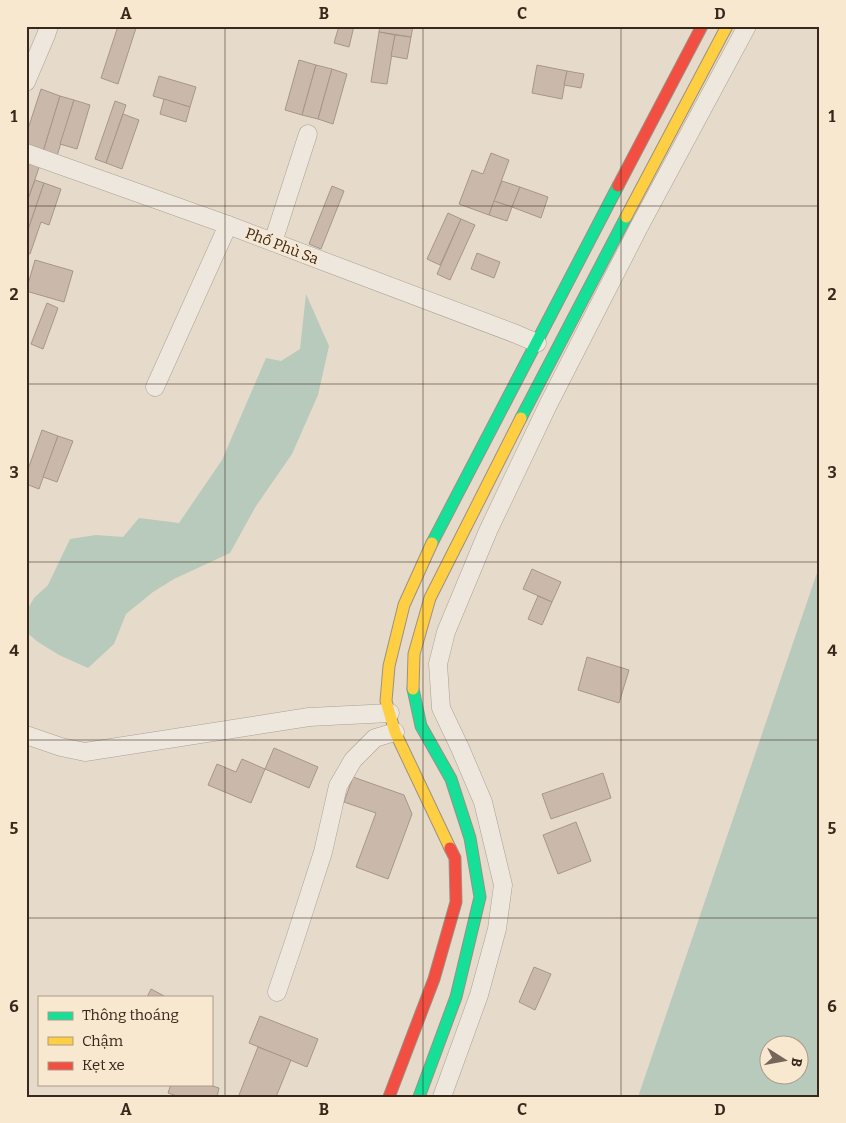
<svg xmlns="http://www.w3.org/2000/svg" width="846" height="1123" font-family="Bitter,serif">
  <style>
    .water { fill: #b7cabc; fill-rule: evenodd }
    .building { fill: #cab8ab; stroke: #a6968a }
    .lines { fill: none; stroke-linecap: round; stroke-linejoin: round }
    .street-casing { stroke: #aba094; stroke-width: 19 }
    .fast-casing { stroke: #9b9084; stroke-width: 13 }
    .slow-casing { stroke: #9b9084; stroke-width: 13 }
    .jam-casing { stroke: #9b9084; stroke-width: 13 }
    .street { stroke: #eee7dd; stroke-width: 18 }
    .fast { stroke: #16e098; stroke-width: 11 }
    .slow { stroke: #ffcf43; stroke-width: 11 }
    .jam { stroke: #f24e42; stroke-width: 11 }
    .grid { fill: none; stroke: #3a271c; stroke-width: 1; stroke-opacity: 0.55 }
    .labels { text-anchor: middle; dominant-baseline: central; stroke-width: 4; stroke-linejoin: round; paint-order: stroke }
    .street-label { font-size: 15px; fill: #3a271c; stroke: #f8e8d0 }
    .neatline { fill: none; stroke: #3a271c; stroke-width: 2 }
    .grid-label { font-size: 16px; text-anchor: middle; font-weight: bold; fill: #3a271c }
  </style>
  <rect width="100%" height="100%" fill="#e6dbca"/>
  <g class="water">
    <polygon points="306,294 329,346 318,395 292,454 256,506 230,553 174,579 153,592 126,614 114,644 88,668 59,655 38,642 26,632 26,612 34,598 48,585 70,539 96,535 123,537 139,518 179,523 222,460 266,358 281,361 300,349"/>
    <path d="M820,564v533h-182zM768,1046h30v30h-30z"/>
  </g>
  <g class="building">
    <polygon points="118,26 130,26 136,28 118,84 101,78"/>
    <polygon points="339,26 354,26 349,47 334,43"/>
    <polygon points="380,26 413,26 411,37 379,32"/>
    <polygon points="379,32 395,35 387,84 371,82"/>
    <polygon points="395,35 411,37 407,59 391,56"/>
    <polygon points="299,60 316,65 302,115 285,110"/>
    <polygon points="316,65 332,69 318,119 302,115"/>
    <polygon points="537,65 567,71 562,99 532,93"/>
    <polygon points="332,69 347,74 333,124 318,119"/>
    <polygon points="567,71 584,74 581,88 564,85"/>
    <polygon points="159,76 196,87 190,107 153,96"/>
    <polygon points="41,89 60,96 43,152 26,146 26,135"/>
    <polygon points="60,96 74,100 57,156 43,152"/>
    <polygon points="164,99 190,107 186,122 160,114"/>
    <polygon points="74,100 90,105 77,149 60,144"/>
    <polygon points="115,101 126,105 106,163 95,159"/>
    <polygon points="123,114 139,120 122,169 106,163"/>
    <polygon points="491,153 509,160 489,215 459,204 472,170 483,174"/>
    <polygon points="26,157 41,162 26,205"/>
    <polygon points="35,180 44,183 26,236 26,205"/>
    <polygon points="502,181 520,187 512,207 494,201"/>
    <polygon points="44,183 61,189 49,225 41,222 30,254 26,253 26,236"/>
    <polygon points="332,186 344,191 321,249 309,244"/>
    <polygon points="520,187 548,197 541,218 512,207"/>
    <polygon points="494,201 512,207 507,221 489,215"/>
    <polygon points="448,213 461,219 440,265 427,259"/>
    <polygon points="461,219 475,225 450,280 437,274"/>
    <polygon points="477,253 500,262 494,278 471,269"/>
    <polygon points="35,260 73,271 64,302 26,291"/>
    <polygon points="47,303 58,308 43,349 31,344"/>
    <polygon points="42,430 58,436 39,489 26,484 26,475"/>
    <polygon points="58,436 73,441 57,482 43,477"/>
    <polygon points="532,569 561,582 552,602 523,589"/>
    <polygon points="538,596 552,602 542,625 528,619"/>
    <polygon points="587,657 629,670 619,703 578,690"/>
    <polygon points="274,748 318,767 309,788 265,769"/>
    <polygon points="242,759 265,769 251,803 208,785 217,764 236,772"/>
    <polygon points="603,773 611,798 551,819 542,794"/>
    <polygon points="353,777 404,795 412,814 388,879 356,867 376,813 344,802"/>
    <polygon points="576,822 591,861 558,874 543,835"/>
    <polygon points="534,967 551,974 535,1010 519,1002"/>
    <polygon points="151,989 166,997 147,997"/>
    <polygon points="260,1016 318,1039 307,1067 249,1043"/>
    <polygon points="258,1047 291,1060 276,1097 242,1097 239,1095"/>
    <polygon points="171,1084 206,1084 219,1088 217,1097 180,1097 168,1093"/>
  </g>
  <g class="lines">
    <defs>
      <g id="street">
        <polyline points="26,82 46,35 49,26"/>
        <polyline points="26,153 228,225 315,258 516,334 537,343"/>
        <polyline points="273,242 308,134"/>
        <polyline points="155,387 228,225"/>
        <polyline points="26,735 61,747 85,752 309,717 390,713"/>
        <polyline points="277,992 294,942 323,852 338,786 353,760 375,738 395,732"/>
        <polyline points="442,1097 479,995 497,929 503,885 483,802 460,748 441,708 438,664 446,632 488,531 548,405 639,227 747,26"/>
      </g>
      <g id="fast">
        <polyline points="521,418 626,217"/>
        <polyline points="432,543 618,186"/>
        <polyline points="413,689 421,726 451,779 470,838 480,897 456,997 419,1097"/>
      </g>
      <g id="slow">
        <polyline points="626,217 727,26"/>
        <polyline points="432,543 404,605 389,666 386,701 395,732 450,848"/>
        <polyline points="413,689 414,654 430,598 521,418"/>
      </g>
      <g id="jam">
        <polyline points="618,186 702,26"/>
        <polyline points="389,1097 434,979 456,902 455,858 450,848"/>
      </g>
    </defs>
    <use href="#street" class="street-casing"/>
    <use href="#fast" class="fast-casing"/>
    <use href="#slow" class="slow-casing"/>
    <use href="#jam" class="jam-casing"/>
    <use href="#street" class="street"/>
    <use href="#fast" class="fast"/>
    <use href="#slow" class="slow"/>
    <use href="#jam" class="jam"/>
  </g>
  <path class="grid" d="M225,26v1071M423,26v1071M621,26v1071M26,206h794M26,384h794M26,562h794M26,740h794M26,918h794"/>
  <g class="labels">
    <g class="street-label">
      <text transform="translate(282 246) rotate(21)">Phố Phù Sa</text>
    </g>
  </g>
  <rect width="846" height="1123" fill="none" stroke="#f8e8d0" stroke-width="55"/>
  <rect x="38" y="996" width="175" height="90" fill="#f8e8d0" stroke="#ac9b88"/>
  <rect x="48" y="1012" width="25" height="8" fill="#16e098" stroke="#ac9b88"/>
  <text x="82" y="1020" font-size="15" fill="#3a271c">Thông thoáng</text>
  <rect x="48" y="1037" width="25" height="8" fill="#ffcf43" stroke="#ac9b88"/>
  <text x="82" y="1046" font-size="15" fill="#3a271c">Chậm</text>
  <rect x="48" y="1062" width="25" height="8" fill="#f24e42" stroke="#ac9b88"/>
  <text x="82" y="1070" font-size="15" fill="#3a271c">Kẹt xe</text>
  <g transform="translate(784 1060) rotate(101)"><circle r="24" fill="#f8e8d0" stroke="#ac9b88"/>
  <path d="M0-4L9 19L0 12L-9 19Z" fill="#766659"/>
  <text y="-8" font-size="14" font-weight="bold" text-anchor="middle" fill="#3a271c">B</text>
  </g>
  <rect x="28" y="28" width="790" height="1068" class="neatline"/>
  <g class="grid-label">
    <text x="126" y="19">A</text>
    <text x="324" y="19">B</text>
    <text x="522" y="19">C</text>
    <text x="720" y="19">D</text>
    <text x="14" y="122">1</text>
    <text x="832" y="122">1</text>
    <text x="14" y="300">2</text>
    <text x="832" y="300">2</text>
    <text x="14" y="478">3</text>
    <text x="832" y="478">3</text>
    <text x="14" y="656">4</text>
    <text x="832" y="656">4</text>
    <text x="14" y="834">5</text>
    <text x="832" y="834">5</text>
    <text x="14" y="1012">6</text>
    <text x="832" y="1012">6</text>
    <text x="126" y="1115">A</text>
    <text x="324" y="1115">B</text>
    <text x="522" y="1115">C</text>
    <text x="720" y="1115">D</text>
  </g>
</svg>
